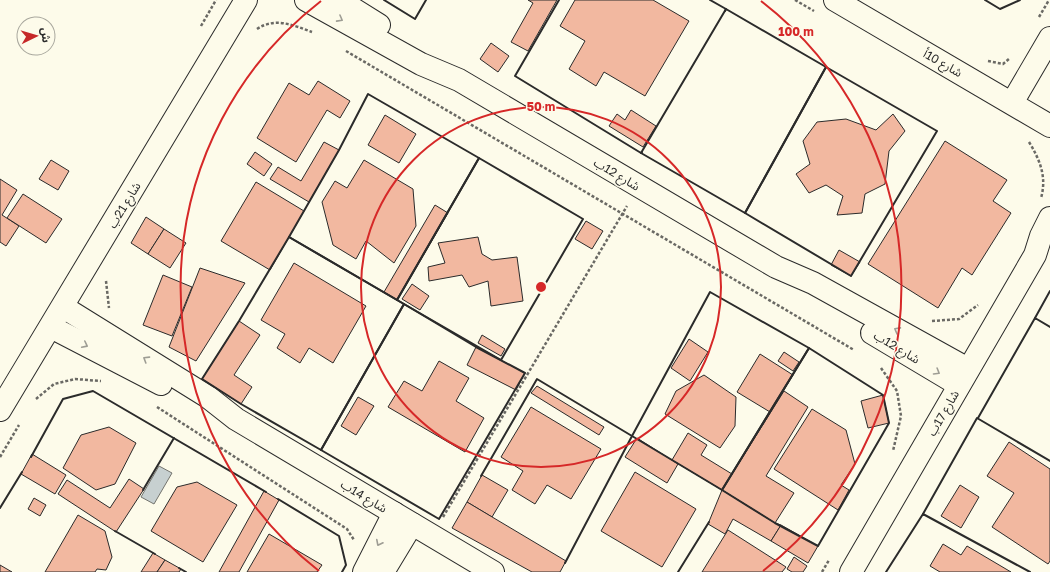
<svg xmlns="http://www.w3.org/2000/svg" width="1050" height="572" font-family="'Golos Text','Noto Sans Arabic',sans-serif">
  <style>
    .water { fill: #c7d0d0; stroke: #74746e }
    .building { fill: #f2b8a0; stroke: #2b2b2b }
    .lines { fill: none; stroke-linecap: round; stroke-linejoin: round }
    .minor-casing { stroke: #2b2b2b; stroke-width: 24 }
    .path { stroke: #6a6964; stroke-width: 2.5; stroke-dasharray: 3 2; stroke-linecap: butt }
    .minor { stroke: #fdfbea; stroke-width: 22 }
    .wall { stroke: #2b2b2b; stroke-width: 2 }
    .oneway { stroke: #9e9d94 }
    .ring { fill: none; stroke: #d62828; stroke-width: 2 }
    .labels { text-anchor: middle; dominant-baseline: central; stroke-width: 3; stroke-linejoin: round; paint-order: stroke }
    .street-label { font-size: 12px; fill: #2b2b2b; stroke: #fdfbea }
    .centre { fill: #d62828; stroke: #fdfbea; stroke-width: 2 }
    .ring-label { font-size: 12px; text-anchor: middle; font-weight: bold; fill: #d62828; stroke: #fdfbea; stroke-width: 3; stroke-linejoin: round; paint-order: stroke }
  </style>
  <rect width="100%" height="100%" fill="#fdfbea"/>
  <polygon class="water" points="159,466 172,473 154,504 141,497"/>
  <g class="building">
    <polygon points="528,0 557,0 528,51 511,42 533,3"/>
    <polygon points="575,0 653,0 689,21 645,96 604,72 596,86 569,69 585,41 560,26"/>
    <polygon points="491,43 509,56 498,72 480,59"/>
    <polygon points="318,81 350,101 340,118 327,110 296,162 257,138 289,83 309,95"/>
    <polygon points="631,110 656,126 643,147 609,126 617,114 625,120"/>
    <polygon points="893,114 905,131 889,151 885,184 865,194 862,213 837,215 843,196 826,185 809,193 796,174 810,164 803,141 817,122 846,119 876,130"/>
    <polygon points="385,115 416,134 399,163 368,145"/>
    <polygon points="945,141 1007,180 993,201 1011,213 972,275 962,268 938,308 868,264"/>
    <polygon points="324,142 339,150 309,202 270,179 278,167 301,181"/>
    <polygon points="255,152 272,164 264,176 247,164"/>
    <polygon points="51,160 69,171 58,190 39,179"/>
    <polygon points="364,160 413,189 416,226 394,263 366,241 356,259 333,245 322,202 335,181 347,188"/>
    <polygon points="0,179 17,190 2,215 19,226 6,246 0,242"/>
    <polygon points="256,182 304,211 270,270 221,241"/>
    <polygon points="23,194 62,219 46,243 7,218"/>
    <polygon points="435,205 448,213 397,300 384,292"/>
    <polygon points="146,217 164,229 148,254 131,243"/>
    <polygon points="586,221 603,231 592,249 575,239"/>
    <polygon points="164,229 186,243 170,268 148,254"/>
    <polygon points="478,237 482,254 492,260 517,257 523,301 491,306 488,281 469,287 462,275 429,281 428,267 445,263 438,243"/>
    <polygon points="839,250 860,262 851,276 831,265"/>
    <polygon points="294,263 366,306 333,363 309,348 300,363 277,348 285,334 261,320"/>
    <polygon points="200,268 245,283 196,361 169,347"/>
    <polygon points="163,275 192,287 172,336 143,325"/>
    <polygon points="412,284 429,296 420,310 402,299"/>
    <polygon points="239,321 260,335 234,375 252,387 241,404 202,379"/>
    <polygon points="482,335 505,349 501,356 478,343"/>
    <polygon points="689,339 708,352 690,381 671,368"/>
    <polygon points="476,347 525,373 516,390 467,365"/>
    <polygon points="784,352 799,362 793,371 778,361"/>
    <polygon points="760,354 793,375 770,412 737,392"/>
    <polygon points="439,361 469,378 456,401 484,418 465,452 388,407 404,381 422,391"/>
    <polygon points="704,375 736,397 735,426 720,448 665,414 676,391"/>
    <polygon points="537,386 604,427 599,435 531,393"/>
    <polygon points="784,391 808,407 766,476 794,493 775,523 722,490"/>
    <polygon points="883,395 889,423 868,428 861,401"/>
    <polygon points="358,397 374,406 356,435 341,426"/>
    <polygon points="531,407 601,449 571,499 547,485 535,504 512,490 523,471 501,457"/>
    <polygon points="812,409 846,430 855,464 841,485 849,490 838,510 774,469"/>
    <polygon points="109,427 136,443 115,484 96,490 63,468 81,435"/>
    <polygon points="688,433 707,445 701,455 732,474 722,490 672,460"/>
    <polygon points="637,438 678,464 667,483 625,457"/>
    <polygon points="1009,442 1050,469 1050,561 1048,564 992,527 1014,493 987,476"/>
    <polygon points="32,454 66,475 55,494 21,474"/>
    <polygon points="635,472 696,509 662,567 601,531"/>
    <polygon points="482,475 508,490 492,517 467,502"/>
    <polygon points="129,479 144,489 116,532 58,494 67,480 110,508"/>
    <polygon points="197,482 237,505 203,562 151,531 177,487"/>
    <polygon points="960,485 979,497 961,528 941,516"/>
    <polygon points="722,490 775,523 781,525 771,541 733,519 725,534 708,524"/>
    <polygon points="264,491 279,500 239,572 219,572"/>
    <polygon points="34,498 46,505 40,516 28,509"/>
    <polygon points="467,502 566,561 560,572 532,572 452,528"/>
    <polygon points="78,515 105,531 112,557 106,570 97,569 95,572 45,572"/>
    <polygon points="781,525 818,546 808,563 771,541"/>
    <polygon points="728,530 786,567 782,572 702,572"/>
    <polygon points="269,534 322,565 317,572 247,572"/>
    <polygon points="943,544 961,555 967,546 1011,572 940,572 930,566"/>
    <polygon points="153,553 165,560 157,572 141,572"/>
    <polygon points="794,557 807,566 803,572 792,572 787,569"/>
    <polygon points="165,560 181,569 179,572 157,572"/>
    <polygon points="0,565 12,572 0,572"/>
  </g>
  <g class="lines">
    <defs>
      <g id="minor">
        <polyline points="306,0 421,64 459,80 776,267 813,283 968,369"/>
        <polyline points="339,0 379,25"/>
        <polyline points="835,0 1050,126"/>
        <polyline points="1012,103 1050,38"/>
        <polyline points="63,307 208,397 236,419 493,572"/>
        <polyline points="51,327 161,384"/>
        <polyline points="872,333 959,385"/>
        <polyline points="0,410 246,0"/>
        <polyline points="364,572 394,513"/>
        <polyline points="383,572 412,524"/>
        <polyline points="851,572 1035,255 1041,236 1050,218"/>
      </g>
    </defs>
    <use href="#minor" class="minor-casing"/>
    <g class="path">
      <polyline points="795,0 814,11"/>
      <polyline points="1039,17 1049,0"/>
      <polyline points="201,26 216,0"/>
      <path d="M257,29c18,-12 36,-4 55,3"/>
      <polyline points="346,51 854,350"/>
      <polyline points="988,61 1003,64 1010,58"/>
      <path d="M1029,142c11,18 18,35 12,56"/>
      <polyline points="106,281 109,308"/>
      <polyline points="932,321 959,319 978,305"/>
      <polyline points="881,368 897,391 901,416 893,451"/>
      <polyline points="36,399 54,384 75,379 101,381"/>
      <polyline points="157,407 347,529 354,540"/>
      <polyline points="0,457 19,425"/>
      <polyline points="443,517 627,206"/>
      <polyline points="822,572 829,560"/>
    </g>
    <use href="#minor" class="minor"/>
    <g class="wall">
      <polyline points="384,0 415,19 426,0"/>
      <polyline points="559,0 515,76 641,153 642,152"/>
      <polyline points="710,0 726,9 725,11"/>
      <polyline points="985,0 1000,9 1020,0"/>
      <polygon points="726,9 826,67 745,213 641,153"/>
      <polygon points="826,67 937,131 851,276 745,213"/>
      <polygon points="368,94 479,158 397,300 289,237 339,150"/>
      <polygon points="479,158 583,219 501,360 397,300"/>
      <polygon points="289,237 404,304 321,450 241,404 202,379 239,321"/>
      <polygon points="710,292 809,348 722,490 632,436"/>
      <polygon points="404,304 476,347 525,373 439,519 321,450"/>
      <polyline points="1036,319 1035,318 1050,291"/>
      <polygon points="809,348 883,395 889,423 818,546 775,523 722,490"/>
      <polyline points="978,418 1035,318 1050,327"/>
      <polyline points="31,457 63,399 93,391 266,492"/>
      <polyline points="481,476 537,379 632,436 565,563"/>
      <polyline points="143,490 174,438"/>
      <polyline points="278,499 339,536 346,565 342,572"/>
      <polyline points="0,508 22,472"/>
      <polyline points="115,531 155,554"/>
      <polyline points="179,568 186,572"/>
      <polyline points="678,572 709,522"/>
      <polyline points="886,572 923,514 924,515"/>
      <polyline points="1030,572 923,514 977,418 1050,461"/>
    </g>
  </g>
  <defs><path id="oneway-chevron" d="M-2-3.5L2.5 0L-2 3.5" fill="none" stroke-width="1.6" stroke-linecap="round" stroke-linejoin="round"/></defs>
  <g class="oneway">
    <use href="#oneway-chevron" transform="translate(340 19) rotate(29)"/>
    <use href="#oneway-chevron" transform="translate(897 330) rotate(-151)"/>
    <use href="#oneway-chevron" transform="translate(85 345) rotate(27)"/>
    <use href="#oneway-chevron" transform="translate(146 359) rotate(-148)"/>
    <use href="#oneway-chevron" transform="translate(937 372) rotate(31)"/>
    <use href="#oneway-chevron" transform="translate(379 543) rotate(117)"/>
  </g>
  <g class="ring">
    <circle cx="541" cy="287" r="180"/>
    <path d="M319 571A361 361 0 0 1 321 1M761 1A361 361 0 0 1 763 571"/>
  </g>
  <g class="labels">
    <g class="street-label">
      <text transform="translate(943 63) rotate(30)">شارع 10أ</text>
      <text transform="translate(617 174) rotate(31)">شارع 12ب</text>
      <text transform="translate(124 205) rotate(-59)">شارع 21ب</text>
      <text transform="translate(897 347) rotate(31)">شارع 12ب</text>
      <text transform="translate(943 413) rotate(-60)">شارع 17ب</text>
      <text transform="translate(364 496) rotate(31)">شارع 14ب</text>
    </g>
  </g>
  <circle cx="541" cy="287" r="6" class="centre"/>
  <g class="ring-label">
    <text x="796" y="36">100 m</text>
    <text x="541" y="111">50 m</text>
  </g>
  <g transform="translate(36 36) rotate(85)"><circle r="19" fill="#fdfbea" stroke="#a9a89e"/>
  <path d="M0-3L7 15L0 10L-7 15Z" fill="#c62828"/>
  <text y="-6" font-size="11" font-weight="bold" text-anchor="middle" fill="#2b2b2b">ش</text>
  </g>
</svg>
